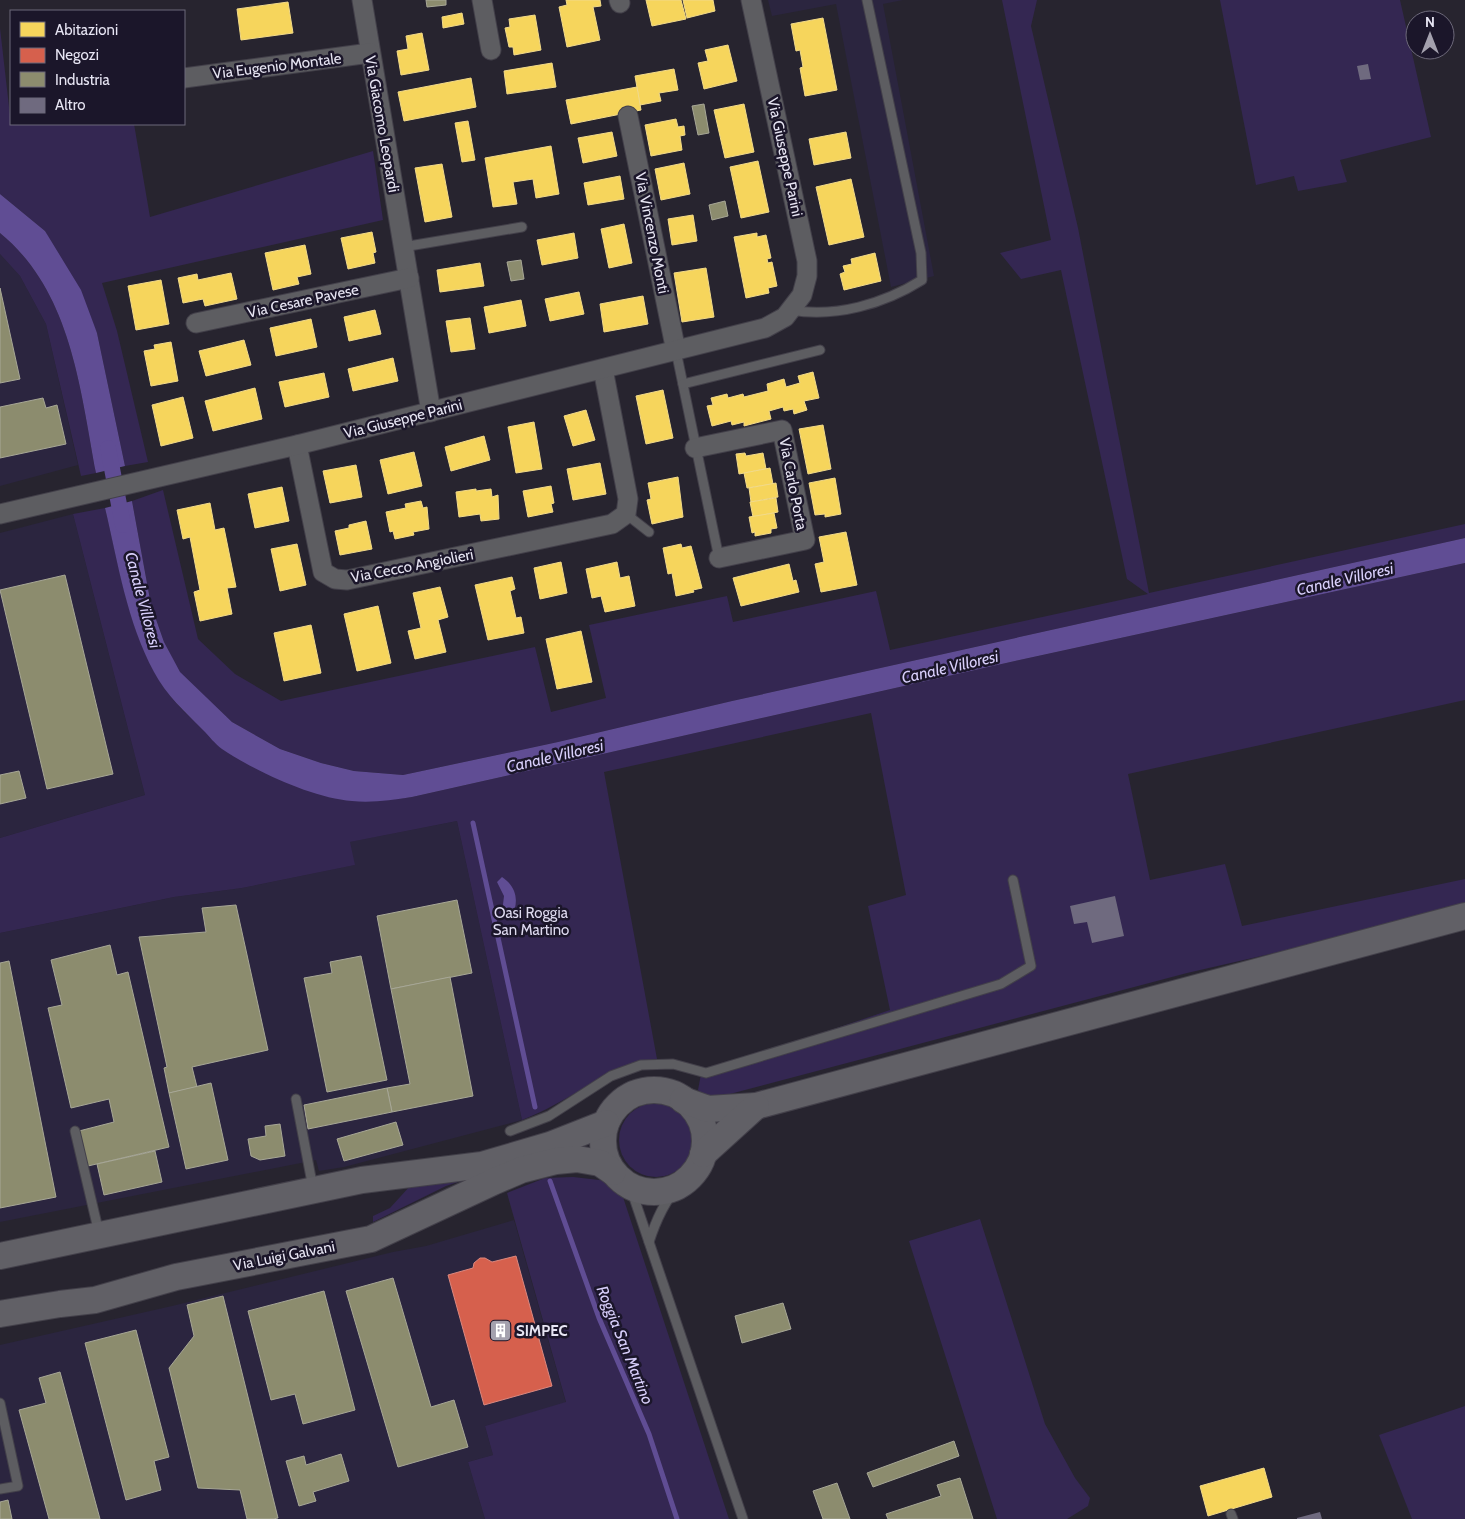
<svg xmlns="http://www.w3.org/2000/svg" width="1465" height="1519" font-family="Cabin,sans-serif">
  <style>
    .built { fill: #2b253f }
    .green { fill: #342752 }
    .water { fill: #604d94 }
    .homes { fill: #f6d55c; stroke: #f2da89 }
    .shops { fill: #d6604d; stroke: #db887f }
    .industry { fill: #8c8c6e; stroke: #a7a796 }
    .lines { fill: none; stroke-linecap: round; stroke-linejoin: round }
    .stream { stroke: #604d94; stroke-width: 5 }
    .canal { stroke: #604d94; stroke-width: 16 }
    .building { fill: #6f6a7f }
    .service-casing { stroke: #43404a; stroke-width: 11 }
    .minor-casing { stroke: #43404a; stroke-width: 21 }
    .secondary-casing { stroke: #43404a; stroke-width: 28 }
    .service { stroke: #5d5d61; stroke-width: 9 }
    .minor { stroke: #5d5d61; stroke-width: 19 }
    .secondary { stroke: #616066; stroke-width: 26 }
    .labels { text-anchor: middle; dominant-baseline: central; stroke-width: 5; stroke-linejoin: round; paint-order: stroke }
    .street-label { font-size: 15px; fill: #e7e5f3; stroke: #1b162a }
    .park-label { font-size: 15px; fill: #dedaf0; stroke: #1b162a }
    .poi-label { font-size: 15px; font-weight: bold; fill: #e7e5f3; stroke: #1b162a; text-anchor: start }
    .water-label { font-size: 16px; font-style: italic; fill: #d8cffb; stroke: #1b162a }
  </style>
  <rect width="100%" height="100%" fill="#27242f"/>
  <g class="built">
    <polygon points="768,0 903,0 883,4 934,276 891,287 836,4 772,16"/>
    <polygon points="0,254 20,276 46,324 78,465 0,486"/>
    <polygon points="73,514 145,795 0,838 0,533"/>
    <polygon points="457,821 522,1120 344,1167 319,1171 316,1160 0,1222 0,933 174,897 242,888 354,865 349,842"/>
    <polygon points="514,1220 566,1403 485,1426 493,1455 468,1462 485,1519 0,1519 0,1345 172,1306 393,1252 426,1246"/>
  </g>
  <g class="green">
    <polygon points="1002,0 1037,0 1031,26 1078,228 1149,593 1465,524 1465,538 732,701 558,742 403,775 354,771 321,763 280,749 232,722 179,672 164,642 151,605 132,501 163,490 198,639 235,674 281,701 535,647 551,712 606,698 589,625 727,596 733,622 876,591 890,650 1148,594 1127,579 1061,270 1021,279 1000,253 1051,240"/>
    <polygon points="1220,0 1400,0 1431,137 1340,160 1347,182 1298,191 1294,176 1256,185"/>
    <polygon points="0,28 11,124 134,124 150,217 373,151 383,220 102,283 117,331 148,462 125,466 97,333 45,231 0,194"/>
    <path d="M0,233c71,58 80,155 96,240l-15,3 -35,-152 -26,-48 -20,-22z"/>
    <path d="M105,508c18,73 28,158 86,210 18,16 51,31 72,43 18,10 37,25 56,32 30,11 62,8 93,4l603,-136 450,-98v137l-337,74 22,106 75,-16 17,62 223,-47v30l-278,64 -480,127 -9,-10 3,-16 189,-64 -22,-104 38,-11 -35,-182 -267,59 53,287c-47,7 -90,44 -135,61l-65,-299 -107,21 5,23 -113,23 -68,9 -174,36v-95l145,-43 -72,-281z"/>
    <circle cx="656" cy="1140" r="37"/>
    <polygon points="494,1170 446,1186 373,1222 373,1216 390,1208 411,1185"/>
    <polygon points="573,1177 608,1181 622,1194 729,1519 485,1519 468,1462 493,1455 485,1426 566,1402 507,1193 545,1178"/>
    <polygon points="980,1219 1045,1424 1075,1478 1090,1498 1088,1506 1067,1519 997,1519 909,1241"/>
    <polygon points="1465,1406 1465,1519 1412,1519 1379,1435"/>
  </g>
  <g class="water">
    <path d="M0,194l45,37 36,59 16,43 28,133 -29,7c-16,-85 -25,-182 -96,-240z"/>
    <path d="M132,501l19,104 13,37 16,30 52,50 48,27 41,14 33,8 49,4 155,-33 174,-41 733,-163v25l-450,98 -603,136c-20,3 -40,6 -60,4 -40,-3 -97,-30 -130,-52 -7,-5 -13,-13 -19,-19 -18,-18 -37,-35 -49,-58 -27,-50 -36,-109 -49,-164z"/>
    <path d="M502,877c15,10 17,24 10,40h-5l-5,-4 2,-17 -7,-14z"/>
  </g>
  <g class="homes">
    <polygon points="566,0 600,0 601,6 593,7 600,40 567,47 559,7 567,5"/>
    <polygon points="646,0 681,0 686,19 652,26"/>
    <polygon points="683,0 713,0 715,11 687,18"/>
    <polygon points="288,2 293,33 241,40 237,9"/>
    <polygon points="462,13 464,24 443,28 442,17"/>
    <polygon points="535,15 541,50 514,55 513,47 509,47 505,28 510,27 509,19"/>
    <polygon points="823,18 837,90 805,96 800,68 803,67 800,50 796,51 791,24"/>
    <polygon points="422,33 429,70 401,75 397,51 408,49 406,36"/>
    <polygon points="728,45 737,81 704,89 698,63 708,61 705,50"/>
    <polygon points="552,63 556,87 507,94 504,71"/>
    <polygon points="674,69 678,90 659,93 661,101 640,105 635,76"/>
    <polygon points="471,78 476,107 404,121 398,92"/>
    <polygon points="637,87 641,110 571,124 566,100"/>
    <polygon points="744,104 754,152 725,158 714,110"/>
    <polygon points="676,119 678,127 684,126 685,135 680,136 682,150 651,156 645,125"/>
    <polygon points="468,121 475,160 462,162 455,123"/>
    <polygon points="612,132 617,156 583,163 578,138"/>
    <polygon points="846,132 851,158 814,165 809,139"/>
    <polygon points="551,146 559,194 536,198 533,179 513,182 517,204 493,207 485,158"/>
    <polygon points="758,161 769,212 741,218 730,167"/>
    <polygon points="684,163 690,194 661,200 655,169"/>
    <polygon points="442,164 452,217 425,222 415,168"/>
    <polygon points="620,176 624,199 588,205 584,183"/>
    <polygon points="851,179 864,237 829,245 816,187"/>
    <polygon points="693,215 697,241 672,245 668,219"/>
    <polygon points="624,224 632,263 609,268 601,229"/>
    <polygon points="372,232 376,252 373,253 375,263 348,269 341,238"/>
    <polygon points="574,233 578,258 542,265 537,240"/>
    <polygon points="757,233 757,237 766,235 771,258 767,259 768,263 772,262 777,286 768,288 769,293 746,298 734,237"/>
    <polygon points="305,245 311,274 297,277 299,284 273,290 265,253"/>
    <polygon points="875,253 881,281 844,290 840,274 845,272 843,266 852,264 851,259"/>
    <polygon points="480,263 484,286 440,292 437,270"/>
    <polygon points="706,268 714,317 682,322 674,273"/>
    <polygon points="231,273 237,299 205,306 203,299 183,303 178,278 197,274 198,280"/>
    <polygon points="161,280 169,324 136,330 128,286"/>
    <polygon points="579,292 584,314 550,321 545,299"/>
    <polygon points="643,296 648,324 604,332 600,304"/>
    <polygon points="521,300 526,326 489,333 484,307"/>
    <polygon points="375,310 381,334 349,341 344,317"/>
    <polygon points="470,318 475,349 451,352 446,321"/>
    <polygon points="311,319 317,347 276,356 270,328"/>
    <polygon points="244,340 251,365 206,376 199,351"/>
    <polygon points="171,342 178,381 151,386 144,351 155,349 154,345"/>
    <polygon points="393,358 398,381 353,391 348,369"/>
    <polygon points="813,372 819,398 804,401 807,410 794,414 793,409 784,411 783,407 769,411 771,419 744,426 744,422 732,425 731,421 712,426 707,406 713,405 711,398 727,394 728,398 743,394 744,397 768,391 767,384 784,379 786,387 800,383 798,376"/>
    <polygon points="324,373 329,397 285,407 279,382"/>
    <polygon points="255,388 262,419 213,431 205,401"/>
    <polygon points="663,390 673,438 646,444 636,396"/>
    <polygon points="183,397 193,438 161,446 152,405"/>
    <polygon points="586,410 595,440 573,446 564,416"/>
    <polygon points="534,422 542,469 516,473 508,427"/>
    <polygon points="823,425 831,469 808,474 799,429"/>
    <polygon points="484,436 490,460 451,471 445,447"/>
    <polygon points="414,452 422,486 388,494 380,460"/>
    <polygon points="745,453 746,456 763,453 766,469 739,474 736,454"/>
    <polygon points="600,463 606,494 573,500 567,469"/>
    <polygon points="356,465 362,497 330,503 323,471"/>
    <polygon points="770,468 773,484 747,488 744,473"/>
    <polygon points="678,477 683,517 652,524 647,500 651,499 648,483"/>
    <polygon points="835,478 841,514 825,517 825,514 815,515 809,483"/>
    <polygon points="776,483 778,497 751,502 749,488"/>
    <polygon points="551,486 554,503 551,504 553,512 528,517 523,491"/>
    <polygon points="282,487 289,521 255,528 248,494"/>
    <polygon points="476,489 476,491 491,489 492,497 498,495 499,519 481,521 480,514 459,517 456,492"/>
    <polygon points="776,498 778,512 753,517 750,502"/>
    <polygon points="421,501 423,508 427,507 429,529 413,532 414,535 395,539 393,531 390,532 386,512 406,508 405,504"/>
    <polygon points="210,503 215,530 224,528 236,587 227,588 232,614 200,621 194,592 200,590 190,537 183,539 177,510"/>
    <polygon points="774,513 777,528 771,529 771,533 755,536 755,532 752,533 749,517"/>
    <polygon points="366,521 372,549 340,555 335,531 349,528 349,525"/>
    <polygon points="846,532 857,585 821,592 815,564 824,562 819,537"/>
    <polygon points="297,544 306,585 280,591 271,549"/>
    <polygon points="681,544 682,548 691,546 702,588 693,590 694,592 676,596 672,573 668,574 663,548"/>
    <polygon points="561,562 567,593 540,599 534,568"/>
    <polygon points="617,562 620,578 629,576 635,606 605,612 601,596 592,598 586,569"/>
    <polygon points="789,564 793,581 796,580 799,592 741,606 733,578"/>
    <polygon points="512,577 515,589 510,591 516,618 521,617 524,633 488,640 475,585"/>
    <polygon points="440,587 448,617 438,620 446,652 415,659 408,631 421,628 413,593"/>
    <polygon points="378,606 391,663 357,671 344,614"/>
    <polygon points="311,625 321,673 284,681 274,633"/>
    <polygon points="581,631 592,682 557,689 546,639"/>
    <polygon points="1264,1468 1272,1497 1208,1516 1200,1486"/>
  </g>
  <polygon class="shops" points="516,1256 552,1386 484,1405 448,1275 473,1268 474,1263 480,1258 485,1258 492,1262"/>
  <g class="industry">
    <polygon points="426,0 446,0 446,5 427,7"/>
    <polygon points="704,104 709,133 698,135 692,106"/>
    <polygon points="725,201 728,216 712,220 709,205"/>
    <polygon points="521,260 524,279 511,281 507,262"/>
    <polygon points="0,288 20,379 0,383"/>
    <polygon points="43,398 46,408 57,405 66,444 0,458 0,407"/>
    <polygon points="65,575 113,774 47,789 0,590"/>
    <polygon points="19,771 26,798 0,804 0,775"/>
    <polygon points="457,900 472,973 391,989 377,916"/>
    <polygon points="236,905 268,1050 192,1067 197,1087 169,1093 164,1068 167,1067 139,937 206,932 202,908"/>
    <polygon points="110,945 117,975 128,972 169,1147 88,1166 79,1131 114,1122 109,1099 71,1108 48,1008 62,1005 51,960"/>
    <polygon points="361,956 387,1080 327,1092 304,978 332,973 330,962"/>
    <polygon points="9,961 56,1197 0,1208 0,963"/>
    <polygon points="450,977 473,1096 392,1112 387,1088 410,1084 391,989"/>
    <polygon points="211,1083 228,1160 186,1169 169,1093"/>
    <polygon points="387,1088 392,1112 308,1129 304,1105"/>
    <polygon points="396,1122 403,1145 344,1161 337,1139"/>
    <polygon points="280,1124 285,1156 260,1160 251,1156 248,1139 266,1136 265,1126"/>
    <polygon points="155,1151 162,1182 104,1195 97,1164"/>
    <polygon points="393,1278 431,1407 454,1400 468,1447 398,1467 346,1291"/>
    <polygon points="324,1291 355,1410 303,1424 295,1394 271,1400 248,1311"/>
    <polygon points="223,1296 278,1518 273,1519 247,1519 240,1490 198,1488 169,1368 194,1336 187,1305"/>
    <polygon points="783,1303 791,1329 742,1343 735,1316"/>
    <polygon points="136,1330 169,1457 154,1461 161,1490 126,1500 85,1343"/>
    <polygon points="60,1372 100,1519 49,1519 19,1410 46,1403 39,1378"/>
    <polygon points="954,1441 959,1456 873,1487 867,1473"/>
    <polygon points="341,1454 349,1481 313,1492 316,1501 299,1506 286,1461 304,1456 306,1465"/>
    <polygon points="960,1478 973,1519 888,1519 886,1514 941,1496 937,1485"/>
    <polygon points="837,1483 850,1519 823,1519 813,1491"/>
    <polygon points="8,1500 12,1519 0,1519 0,1502"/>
  </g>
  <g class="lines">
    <g class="stream">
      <polyline points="473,823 535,1107"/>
      <polyline points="550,1181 599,1318 649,1434 677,1519"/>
    </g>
    <polyline class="canal" points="108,448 123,525"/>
  </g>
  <g class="building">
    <polygon points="1368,64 1371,79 1360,80 1357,66"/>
    <polygon points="1115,896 1124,936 1092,943 1087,922 1074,924 1070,906"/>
    <polygon points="1320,1512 1322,1519 1297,1519 1297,1518"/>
  </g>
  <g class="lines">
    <defs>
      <g id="service">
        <polyline points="403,247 522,227"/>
        <path d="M791,310c44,8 93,-6 131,-30l-1,-27 -54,-253"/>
        <polyline points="676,351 719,558"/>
        <polyline points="683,384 820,350"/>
        <polyline points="626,514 649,532"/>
        <polyline points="296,1099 313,1188"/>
        <polyline points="75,1131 99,1233"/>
        <polyline points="510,1131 549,1116 611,1076 641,1065 673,1064 706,1073 1001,984 1031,966 1013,880"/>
        <polyline points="630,1186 743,1519"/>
        <path d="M649,1242c7,-22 15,-40 30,-57"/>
        <polyline points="0,1403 18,1486 0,1489"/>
        <polyline points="1231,1514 1233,1519"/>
      </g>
      <g id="minor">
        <polyline points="362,0 431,412"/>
        <polyline points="482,0 491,50"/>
        <polyline points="619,0 620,3"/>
        <polyline points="184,78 370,53"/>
        <polyline points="628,116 676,351"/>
        <polyline points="196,323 409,278"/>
        <polyline points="297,445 323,572 335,579 347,580 612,524 626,514 628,499 603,369"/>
        <polyline points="695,448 782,430 805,540 719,558"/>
        <polyline points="0,514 297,445 765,328 785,317 802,295 807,276 807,261 751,0"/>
      </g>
      <g id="secondary">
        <circle cx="654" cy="1141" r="51"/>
        <polyline points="683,1100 708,1109 756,1106 1465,916"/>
        <polyline points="703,1154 756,1106"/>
        <polyline points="0,1256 362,1180 482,1165 550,1145 606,1123"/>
        <polyline points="0,1314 60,1304 95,1300 176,1277 371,1239 493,1182 521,1170 556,1161 577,1159 600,1163 613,1172"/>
      </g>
    </defs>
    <use href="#service" class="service-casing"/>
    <use href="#minor" class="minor-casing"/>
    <use href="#secondary" class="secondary-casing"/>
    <use href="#service" class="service"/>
    <use href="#minor" class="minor"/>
    <use href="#secondary" class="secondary"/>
  </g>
  <defs>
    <symbol id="building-square" viewBox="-11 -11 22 22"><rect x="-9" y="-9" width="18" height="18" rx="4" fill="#a4a1ae" stroke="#1b162a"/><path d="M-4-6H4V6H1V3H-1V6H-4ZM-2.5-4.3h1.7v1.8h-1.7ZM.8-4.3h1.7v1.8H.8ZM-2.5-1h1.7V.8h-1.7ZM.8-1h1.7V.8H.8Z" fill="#fff"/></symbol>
  </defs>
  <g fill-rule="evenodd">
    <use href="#building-square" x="488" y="1318" width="25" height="25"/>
  </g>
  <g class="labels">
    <g class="street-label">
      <text transform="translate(277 66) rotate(-7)">Via Eugenio Montale</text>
      <text transform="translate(382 124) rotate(80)">Via Giacomo Leopardi</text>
      <text transform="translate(785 157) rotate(78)">Via Giuseppe Parini</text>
      <text transform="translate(652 233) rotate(79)">Via Vincenzo Monti</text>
      <text transform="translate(303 301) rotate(-12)">Via Cesare Pavese</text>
      <text transform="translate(403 419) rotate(-14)">Via Giuseppe Parini</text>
      <text transform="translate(793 484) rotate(79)">Via Carlo Porta</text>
      <text transform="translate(412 566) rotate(-11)">Via Cecco Angiolieri</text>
      <text transform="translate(284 1256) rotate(-11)">Via Luigi Galvani</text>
    </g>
    <g class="park-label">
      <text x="531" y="913">Oasi Roggia<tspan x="531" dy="17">San Martino</tspan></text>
    </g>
    <g class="poi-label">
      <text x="516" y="1331">SIMPEC</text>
    </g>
    <g class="water-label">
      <text transform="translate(1345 579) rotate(-13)">Canale Villoresi</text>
      <text transform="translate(143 600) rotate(75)">Canale Villoresi</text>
      <text transform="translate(950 667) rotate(-13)">Canale Villoresi</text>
      <text transform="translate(555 756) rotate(-13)">Canale Villoresi</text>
      <text transform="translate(625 1345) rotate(68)">Roggia San Martino</text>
    </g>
  </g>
  <rect x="10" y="10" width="175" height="115" fill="#1b162a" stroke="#6d697a"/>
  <rect x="20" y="22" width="25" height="15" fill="#f6d55c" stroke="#6d697a"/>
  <text x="55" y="35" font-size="15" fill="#e7e5f3">Abitazioni</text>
  <rect x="20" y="48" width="25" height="15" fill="#d6604d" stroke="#6d697a"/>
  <text x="55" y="60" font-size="15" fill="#e7e5f3">Negozi</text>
  <rect x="20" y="72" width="25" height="15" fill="#8c8c6e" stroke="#6d697a"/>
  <text x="55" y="85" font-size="15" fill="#e7e5f3">Industria</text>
  <rect x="20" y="98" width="25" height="15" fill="#6f6a7f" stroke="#6d697a"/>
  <text x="55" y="110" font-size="15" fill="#e7e5f3">Altro</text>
  <g transform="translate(1430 35)"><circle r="24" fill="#1b162a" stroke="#6d697a"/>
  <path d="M0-4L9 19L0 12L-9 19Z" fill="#a4a1ae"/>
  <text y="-8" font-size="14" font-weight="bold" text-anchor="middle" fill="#e7e5f3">N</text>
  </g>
</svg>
